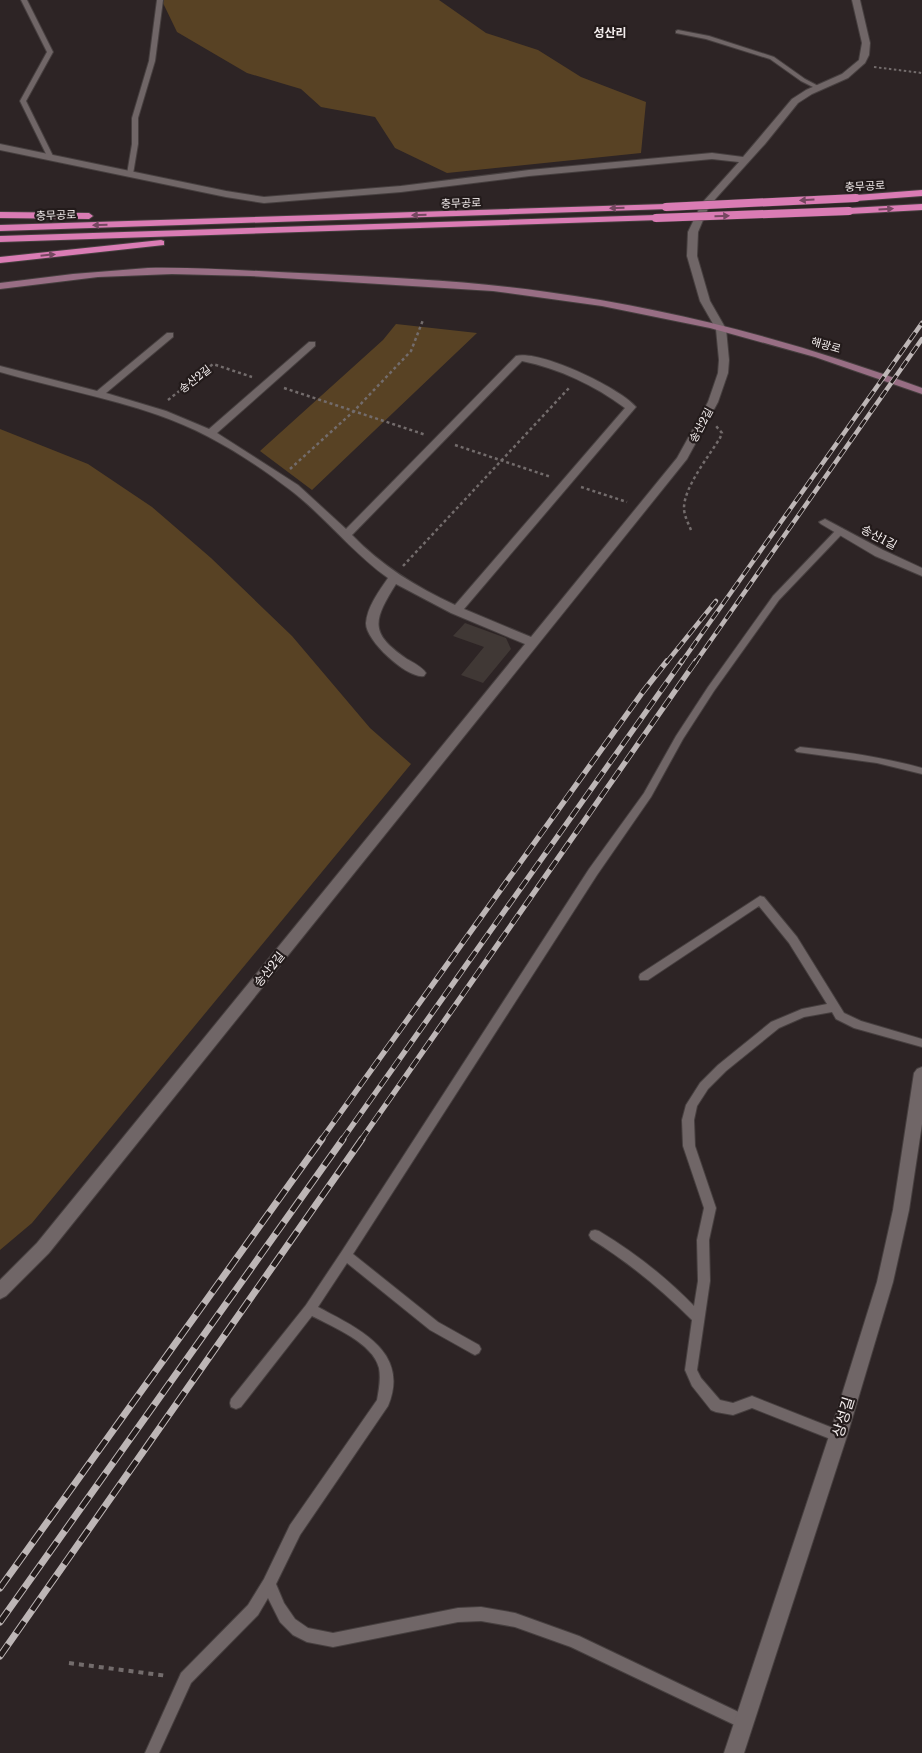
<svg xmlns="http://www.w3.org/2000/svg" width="922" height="1753" font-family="'Libre Baskerville','Noto Sans KR',serif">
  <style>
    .green { fill: #584224 }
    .building { fill: #403835 }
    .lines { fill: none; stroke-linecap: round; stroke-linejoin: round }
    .service-casing { stroke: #463f3f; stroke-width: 2 }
    .minor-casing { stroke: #463f3f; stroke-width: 2 }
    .secondary-casing { stroke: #463f3f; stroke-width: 2 }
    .trunk-casing { stroke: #463f3f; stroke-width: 2 }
    .path-far2 { stroke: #736c6c; stroke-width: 2; stroke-dasharray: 2.5 2.5; stroke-linecap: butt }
    .path-far1 { stroke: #736c6c; stroke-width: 2.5; stroke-dasharray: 3 3; stroke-linecap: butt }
    .path { stroke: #736c6c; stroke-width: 4; stroke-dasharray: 5 5; stroke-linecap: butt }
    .service { fill: #706667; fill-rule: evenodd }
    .minor { fill: #706667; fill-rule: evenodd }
    .secondary { fill: #986e84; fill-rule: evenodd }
    .trunk { fill: #da7cb4; fill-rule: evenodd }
    .rail-far2-casing { stroke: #bdb6b6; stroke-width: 4.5 }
    .rail-far1-casing { stroke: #bdb6b6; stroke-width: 5.5 }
    .rail-casing { stroke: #bdb6b6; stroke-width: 7 }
    .rail-far2 { stroke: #231b1b; stroke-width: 3; stroke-dasharray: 9; stroke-linecap: butt }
    .rail-far1 { stroke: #231b1b; stroke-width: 4; stroke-dasharray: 11; stroke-linecap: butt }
    .rail { stroke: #231b1b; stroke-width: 5; stroke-dasharray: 14; stroke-linecap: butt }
    .trunk-bridge-casing { stroke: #463f3f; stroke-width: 9; stroke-linecap: butt }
    .trunk-bridge { stroke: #da7cb4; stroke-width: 8 }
    .oneway { fill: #754760 }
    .labels { text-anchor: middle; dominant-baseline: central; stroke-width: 4.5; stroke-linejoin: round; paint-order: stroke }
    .far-street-label { font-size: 11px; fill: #f3eded; stroke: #231b1b }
    .far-quarter-label { font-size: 12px; font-weight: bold; fill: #f3eded; stroke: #231b1b }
    .street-label { font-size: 12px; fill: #f3eded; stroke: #231b1b }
    .near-street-label { font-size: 15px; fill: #f3eded; stroke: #231b1b }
  </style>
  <rect width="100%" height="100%" fill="#2d2425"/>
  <g class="green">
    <polygon points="164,0 439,0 486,33 538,50 581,77 646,102 641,153 447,173 395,148 375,117 321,107 301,89 247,73 177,32 163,3"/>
    <polygon points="396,324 477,333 312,490 260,451 383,340"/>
    <polygon points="0,429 88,464 152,507 211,558 292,636 370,728 411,764 32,1223 0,1250"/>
  </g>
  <polygon class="building" points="465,623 506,638 511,649 483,683 461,675 484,647 453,636"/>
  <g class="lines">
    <defs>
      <g id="service">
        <polygon points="21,0 27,0 53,52 26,101 54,158 51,160 48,158 20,101 47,52"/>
        <polygon points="157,0 163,0 155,61 138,118 138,144 133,174 130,176 127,174 132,144 132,118 149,61"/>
        <polygon points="678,30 709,36 774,57 805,79 822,88 817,89 801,81 770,59 706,39 676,33 676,31"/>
        <path d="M840,528l3,1v4l-64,67 -65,91 -31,48 -32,58 -54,78 -244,379 85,68 41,23 2,4 -2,4 -4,2 -4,-2 -41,-23 -83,-67 -29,44c39,21 93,44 70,99l-88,129 -24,49 8,19 11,16 13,9 25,5 125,-25 23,-1 34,6 64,23 170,81 2,5 -2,5 -5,2 -5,-2 -168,-80 -56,-20 -34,-6 -23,1 -125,25 -26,-5 -14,-7 -13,-13 -12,-24 -10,17 -67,68 -32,70h-14l36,-80 67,-68 16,-26 26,-54 87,-125c2,-11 4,-21 2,-32 -6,-25 -46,-41 -67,-52l-71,91 -5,2 -5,-2 -1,-4 1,-4 75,-94 36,-54 247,-382 55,-76 32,-57 32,-49 65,-91 64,-67z"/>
        <path d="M800,747c41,4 82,10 122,21v6l-45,-11 -80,-11 -2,-2z"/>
        <path d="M760,896l4,1 33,40 47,76 17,8 61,18v8l-68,-19 -18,-9 -4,-7 -28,5 -25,11 -53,43 -18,18 -11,17 -3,14 1,26 21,62 -7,32 1,41 -13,89 4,8 19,22 13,3 19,-7 91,36 1,4 -1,4 -5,2 -86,-34 -19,7 -17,-3 -5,-2 -19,-24 -7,-16 7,-50c-31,-31 -64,-58 -101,-81l-2,-4 2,-4 4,-1 4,1c35,21 67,46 95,75l4,-25 -1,-41 7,-32 -21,-62 -1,-26 4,-15 14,-22 18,-18 53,-43 31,-13 25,-5 -38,-61 -30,-37 -111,74h-8l-1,-3 1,-3z"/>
      </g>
      <g id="minor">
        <path d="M852,0h8l10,43 -1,12 -4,8 -17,15 -36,16 -14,9 -33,41 -56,62 -11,26 -1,24 13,45 16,28 3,31 -1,13 -10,29 -31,57 -638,794 -43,43 -6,3v-19l37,-37 488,-599 -74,-31 -55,-29c-23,37 -27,49 11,75 7,4 15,8 19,14l-2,3c-15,4 -59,-35 -58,-53 1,-16 13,-32 22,-45 -37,-26 -63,-62 -99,-89 -39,-30 -84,-58 -131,-74 -52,-18 -106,-28 -158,-43v-6l97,25 70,-58h6v4l-67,56 60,18 43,18 100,-87h6v4l-98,87 81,52 48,44 170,-173c25,-6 104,32 120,51l-172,202 67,28 146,-179 31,-56 10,-29 1,-13 -3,-31 -16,-28 -13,-45 1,-24 14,-29 37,-41 -27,-3 -183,17 -128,16 -137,11 -38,-6 -226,-47v-6l226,47 38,6 137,-11 128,-16 183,-17 31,4 49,-58 14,-9 36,-16 17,-14 3,-17zM522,361c38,8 72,24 103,47l-170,197c-39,-18 -73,-39 -103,-70z"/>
        <polygon points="825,519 883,550 922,568 922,576 875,556 821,524 819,522"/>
        <polygon points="922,1067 922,1124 909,1210 893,1282 847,1436 744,1753 724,1753 829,1436 877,1282 893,1210 914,1073 917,1069"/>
      </g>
      <path id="secondary" d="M148,268c58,-1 116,4 174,6 75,4 150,7 225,18 128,17 253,51 375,96v6l-107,-37 -105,-29 -108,-22 -109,-15 -243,-15 -78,-2 -74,3 -98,12v-6l73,-9z"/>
      <g id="trunk">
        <polygon points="922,190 922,196 856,201 852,198 856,195"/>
        <polygon points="666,204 669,205 669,209 0,231 0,225"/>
        <polygon points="922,204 922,210 849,214 845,211 849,208"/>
        <polygon points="0,212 89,213 93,216 89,219 0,218"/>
        <polygon points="656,215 660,218 659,220 0,242 0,236"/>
        <polygon points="161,240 164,241 164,245 0,263 0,257"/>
      </g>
    </defs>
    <use href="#service" class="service-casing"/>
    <use href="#minor" class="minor-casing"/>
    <use href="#secondary" class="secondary-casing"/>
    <use href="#trunk" class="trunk-casing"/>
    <polyline class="path-far2" points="874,67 922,73"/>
    <g class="path-far1">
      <polyline points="284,388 426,435"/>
      <polyline points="168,400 213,364 252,377"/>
      <polyline points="455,445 551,477"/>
      <polyline points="290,469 354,411 411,351 423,320"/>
      <polyline points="581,487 627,502"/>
      <path d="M691,530c-3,-7 -7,-15 -7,-22 0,-21 25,-52 36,-70l2,-5 -6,-7"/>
      <polyline points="403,566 569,388"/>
    </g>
    <polyline class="path" points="69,1663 168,1676"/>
    <use href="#service" class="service"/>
    <use href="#minor" class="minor"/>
    <use href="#secondary" class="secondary"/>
    <use href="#trunk" class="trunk"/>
    <defs>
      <g id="rail-far2">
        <polyline points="666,663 716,601"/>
        <polyline points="681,663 922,323"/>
        <polyline points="695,663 922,339"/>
      </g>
      <g id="rail-far1">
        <polyline points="321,1140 642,693 667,661"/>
        <polyline points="342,1140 682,661"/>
        <polyline points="361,1140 696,661"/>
      </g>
      <g id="rail">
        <polyline points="0,1588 322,1139"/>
        <polyline points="0,1622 343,1139"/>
        <polyline points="0,1656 362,1139"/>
      </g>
    </defs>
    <use href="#rail-far2" class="rail-far2-casing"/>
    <use href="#rail-far1" class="rail-far1-casing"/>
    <use href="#rail" class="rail-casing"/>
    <use href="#rail-far2" class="rail-far2"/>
    <use href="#rail-far1" class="rail-far1"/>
    <use href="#rail" class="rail"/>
    <defs>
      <g id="trunk-bridge">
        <polyline points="666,207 856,198"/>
        <polyline points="656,218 849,211"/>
      </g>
    </defs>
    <use href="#trunk-bridge" class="trunk-bridge-casing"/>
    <use href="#trunk-bridge" class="trunk-bridge"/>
  </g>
  <defs><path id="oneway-solid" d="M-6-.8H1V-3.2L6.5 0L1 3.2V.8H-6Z" transform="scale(1.25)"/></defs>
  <g class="oneway">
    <use href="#oneway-solid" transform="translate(807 200) rotate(177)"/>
    <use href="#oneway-solid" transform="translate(617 208) rotate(178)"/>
    <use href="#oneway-solid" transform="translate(886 209) rotate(-4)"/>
    <use href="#oneway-solid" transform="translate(419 215) rotate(178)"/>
    <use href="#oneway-solid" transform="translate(722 216) rotate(-2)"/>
    <use href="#oneway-solid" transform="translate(100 225) rotate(178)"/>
    <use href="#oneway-solid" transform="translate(48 255) rotate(-6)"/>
  </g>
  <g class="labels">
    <g class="far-street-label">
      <text transform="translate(865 186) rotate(-3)">충무공로</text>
      <text transform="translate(461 203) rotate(-2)">충무공로</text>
      <text transform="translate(56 215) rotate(-2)">충무공로</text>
      <text transform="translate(826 345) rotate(16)">해광로</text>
      <text transform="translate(195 379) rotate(-38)">송산2길</text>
      <text transform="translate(701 425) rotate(-62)">송산2길</text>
    </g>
    <g class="far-quarter-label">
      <text x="610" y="32">성산리</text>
    </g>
    <g class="street-label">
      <text transform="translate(879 537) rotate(28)">송산1길</text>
      <text transform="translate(269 969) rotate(-51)">송산2길</text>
    </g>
    <g class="near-street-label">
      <text transform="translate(843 1417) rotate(-73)">상성길</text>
    </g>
  </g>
</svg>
